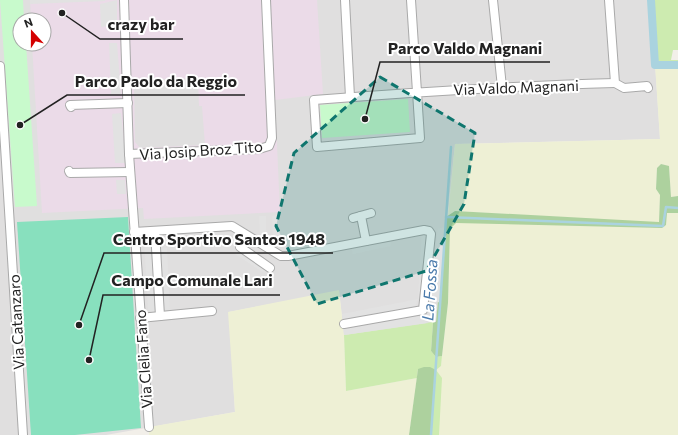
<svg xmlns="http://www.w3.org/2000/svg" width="678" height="435" font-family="Commissioner,sans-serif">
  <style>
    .residential { fill: #e0dfdf; fill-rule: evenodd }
    .industrial { fill: #ebdbe8; fill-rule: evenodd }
    .farmland { fill: #eef0d5 }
    .grass { fill: #cdebb0 }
    .forest { fill: #add19e }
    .park { fill: #c8facc }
    .pitch { fill: #88e0be }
    .parking { fill: #e2e2e2 }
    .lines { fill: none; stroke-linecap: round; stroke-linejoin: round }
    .stream { stroke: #aad3df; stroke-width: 2.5 }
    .canal { stroke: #aad3df; stroke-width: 8 }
    .street-casing { stroke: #a9a9a9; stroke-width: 10 }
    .street { stroke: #fff; stroke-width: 8 }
    .marked { fill: #0f766e; fill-opacity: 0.2; stroke: #0f766e; stroke-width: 3; stroke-dasharray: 8 5; stroke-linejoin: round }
    .labels { text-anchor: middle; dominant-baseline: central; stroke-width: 4; stroke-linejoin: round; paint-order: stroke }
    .street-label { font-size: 15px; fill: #222; stroke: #fff }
    .water-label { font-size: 16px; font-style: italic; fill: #4a7aab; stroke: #fff }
    .leader { fill: none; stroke: #222; stroke-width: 1.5 }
    .callout-dot { fill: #222; stroke: #fff; stroke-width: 1.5 }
    .callout-label { font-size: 16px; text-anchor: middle; font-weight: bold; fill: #222; stroke: #fff; stroke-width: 4; stroke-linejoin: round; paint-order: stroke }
  </style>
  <rect width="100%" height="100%" fill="#f2efe9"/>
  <path class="residential" d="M0,0h651l9,139 -205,5 -19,178 -92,13 -5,-44 -110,21 6,100 -129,23h-106zM20,20h24v24h-24z"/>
  <path class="industrial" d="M30,0h287l6,94 -48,6 5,112 -136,7 -1,-11 -101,5 -10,-169h12v-24h-13zM198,78l1,28h3l3,39 -65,3 -5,-6 -1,-62z"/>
  <g class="farmland">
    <polygon points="655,65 678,65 678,196 671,197 669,167 661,164 657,168 656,189 660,195 659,223 455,211 446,217 448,216 455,144 660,139"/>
    <polygon points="667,213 678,213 678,435 438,435 436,370 441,366 448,303 450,229 456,222 662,228 666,225"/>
    <polygon points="339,290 344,335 346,391 417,378 409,435 149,435 149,427 235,412 228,312"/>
  </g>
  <g class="grass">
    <polygon points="651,0 678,0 678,50 673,50 671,60 678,60 678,65 655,65"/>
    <polygon points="433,322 431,351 436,357 442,356 441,366 436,370 442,378 439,435 431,435 418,369 417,378 346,391 344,335"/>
  </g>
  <g class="forest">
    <polygon points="661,164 669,166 671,197 678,196 678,213 667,213 666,225 662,228 456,223 450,229 448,303 442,356 436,357 431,351 433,322 436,322 446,217 455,211 659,222 660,195 656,189 657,168"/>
    <polygon points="424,367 430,367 436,370 431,435 409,435 418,369"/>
  </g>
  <g class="park">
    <polygon points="0,0 23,0 24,20 20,20 20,44 26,44 37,206 15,207"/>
    <polygon points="408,99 410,132 322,138 320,105"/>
  </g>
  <polygon class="pitch" points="128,217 141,428 75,435 31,435 17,222"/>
  <g class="parking">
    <polygon points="30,0 105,0 105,1 30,4"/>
    <polygon points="117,0 117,25 101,27 100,4"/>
    <polygon points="109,43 117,43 121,94 111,94"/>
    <polygon points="121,113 126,163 115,163 112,114"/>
    <polygon points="116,180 125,180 126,194 117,194"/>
    <polygon points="278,215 280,235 273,235 272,216"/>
    <polygon points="259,216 266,216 266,233 260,234"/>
    <polygon points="446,227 440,303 432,299 438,229"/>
    <polygon points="428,234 423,298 418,299 415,307 343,320 342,314 418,299 422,235"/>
    <polygon points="144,238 156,238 157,249 167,248 170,311 155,313 148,310"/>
    <polygon points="391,240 390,246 353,254 352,248"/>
    <polygon points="238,249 267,269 264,273 235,254"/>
    <polygon points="417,315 428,323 344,335 343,328"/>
  </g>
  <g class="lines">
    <g class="stream">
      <polyline points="446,217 663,226 666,207 678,208"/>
      <polyline points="431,435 451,147"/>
    </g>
    <polyline class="canal" points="651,0 655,65 678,65"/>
    <defs>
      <g id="street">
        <polyline points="124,0 129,154 149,427"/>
        <polyline points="345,0 350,97"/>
        <path d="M411,0l9,138 -103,9 -3,-47c101,-8 201,-14 301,-17"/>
        <polyline points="493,0 502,87"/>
        <polyline points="609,0 615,83 624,88 647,86 648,88"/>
        <polyline points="0,66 23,435"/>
        <polyline points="71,107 70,105 128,103"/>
        <polyline points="129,154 259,149 269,146 272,138 266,0"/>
        <polyline points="69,171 70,173 130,172"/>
        <polyline points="361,216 366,241"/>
        <polyline points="353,218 371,213"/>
        <polyline points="155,231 160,316"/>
        <polyline points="134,232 232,226 281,256 288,256 424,230 429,231 431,234 423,310 344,324"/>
        <polyline points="240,247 270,268"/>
        <polyline points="140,318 212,311"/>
      </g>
    </defs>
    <use href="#street" class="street-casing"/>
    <use href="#street" class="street"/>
  </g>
  <path class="marked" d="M380,77l95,56 -11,71 -38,67 -109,33 -41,-78 18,-73z"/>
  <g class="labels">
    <g class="street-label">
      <text transform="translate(516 87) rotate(-2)">Via Valdo Magnani</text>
      <text transform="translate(201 150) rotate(-4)">Via Josip Broz Tito</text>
      <text transform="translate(16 322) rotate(-93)">Via Catanzaro</text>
      <text transform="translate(143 359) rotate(-94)">Via Clelia Fano</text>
    </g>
    <g class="water-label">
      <text transform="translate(429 290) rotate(-86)">La Fossa</text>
    </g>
  </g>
  <path class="leader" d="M62 13L100 39H183M365 119L380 62H550M20 125L67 95H245M79 325L104 253H333M89 360L103 295H280"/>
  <g class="callout-dot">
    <circle cx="62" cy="13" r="4"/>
    <circle cx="365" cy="119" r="4"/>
    <circle cx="20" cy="125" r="4"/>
    <circle cx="79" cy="325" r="4"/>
    <circle cx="89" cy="360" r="4"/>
  </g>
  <g class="callout-label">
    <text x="141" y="30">crazy bar</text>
    <text x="465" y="54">Parco Valdo Magnani</text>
    <text x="156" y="87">Parco Paolo da Reggio</text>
    <text x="219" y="245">Centro Sportivo Santos 1948</text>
    <text x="192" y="286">Campo Comunale Lari</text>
  </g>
  <g transform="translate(32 32) rotate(339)"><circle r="19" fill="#ffffff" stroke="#a7a7a7"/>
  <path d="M0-3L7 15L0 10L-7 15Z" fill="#d40000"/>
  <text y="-6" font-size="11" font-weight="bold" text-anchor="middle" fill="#222222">N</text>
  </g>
</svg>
